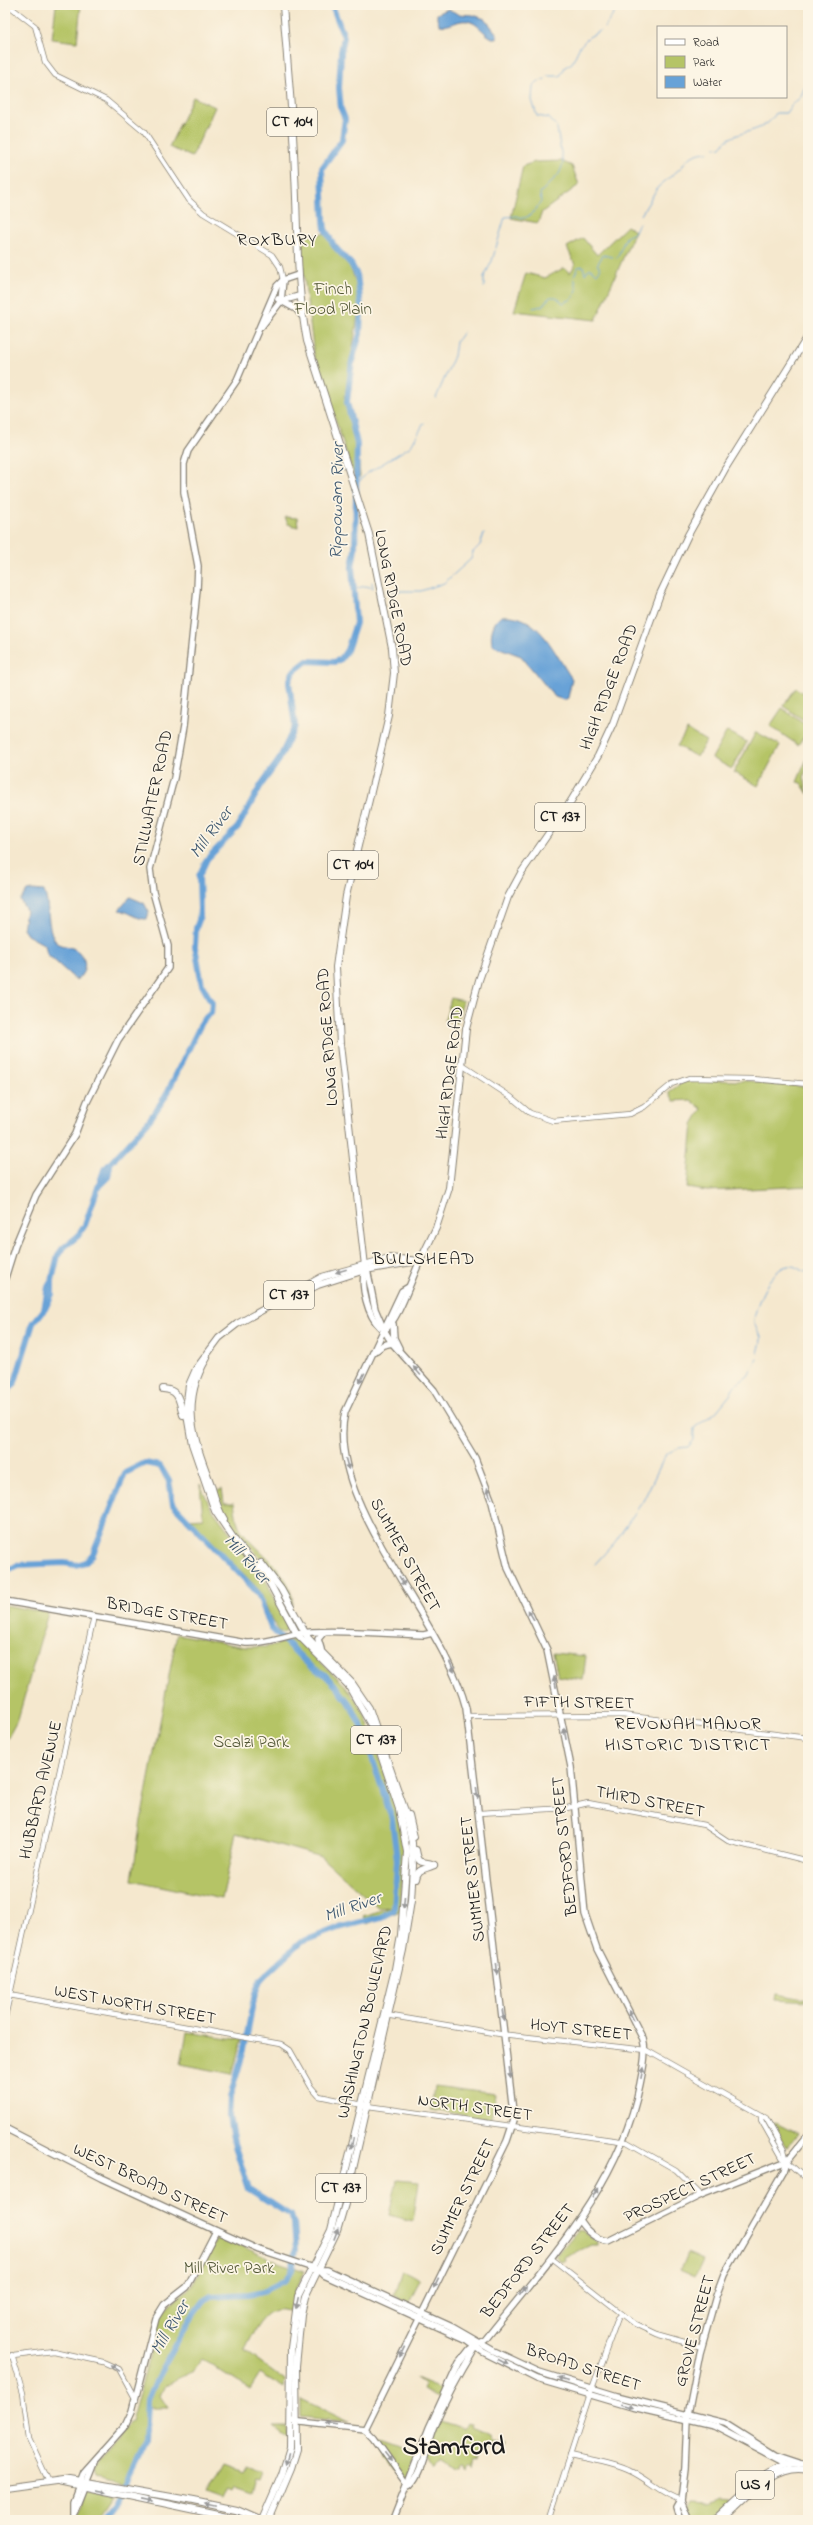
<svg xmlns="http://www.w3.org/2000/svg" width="813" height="2525" font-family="'Indie Flower',sans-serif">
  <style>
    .green { fill: #b5c466; stroke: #687041 }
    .water { fill: #67a2d7; stroke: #425f7a }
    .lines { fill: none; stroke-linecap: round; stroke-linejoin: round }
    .stream { stroke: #67a2d7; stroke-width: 1 }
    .river { stroke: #67a2d7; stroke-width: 6 }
    .tertiary-casing { stroke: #888275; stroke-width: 6 }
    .secondary-casing { stroke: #888275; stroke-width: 8 }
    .primary-casing { stroke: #888275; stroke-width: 8 }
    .tertiary { stroke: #fff; stroke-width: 4.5 }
    .secondary { stroke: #fff; stroke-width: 5.5 }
    .primary { stroke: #fff; stroke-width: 6 }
    .oneway { fill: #999 }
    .labels { text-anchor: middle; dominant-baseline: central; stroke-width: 3.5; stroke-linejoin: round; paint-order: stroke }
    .shield { fill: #fcf5e5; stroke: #5f5d58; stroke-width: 1 }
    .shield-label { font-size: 16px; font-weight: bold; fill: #1c1c1c }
    .park-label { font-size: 17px; fill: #525736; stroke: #fcf5e5 }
    .street-label { font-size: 17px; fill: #1c1c1c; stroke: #fcf5e5 }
    .neighbourhood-label { font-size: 18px; letter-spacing: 1px; fill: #1c1c1c; stroke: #fcf5e5 }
    .water-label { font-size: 18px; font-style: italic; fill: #3e5870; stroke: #fcf5e5 }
    .town-label { font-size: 25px; font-weight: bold; fill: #1c1c1c; stroke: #fcf5e5 }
  </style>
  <rect width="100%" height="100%" fill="#fcf5e5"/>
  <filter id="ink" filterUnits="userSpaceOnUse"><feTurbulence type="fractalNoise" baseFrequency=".025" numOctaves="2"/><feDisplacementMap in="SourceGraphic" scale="8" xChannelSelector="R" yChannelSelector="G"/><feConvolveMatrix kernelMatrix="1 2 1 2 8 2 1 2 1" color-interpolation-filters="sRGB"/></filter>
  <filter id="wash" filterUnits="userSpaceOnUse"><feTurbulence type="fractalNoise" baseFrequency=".012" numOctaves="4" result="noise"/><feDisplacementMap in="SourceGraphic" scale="16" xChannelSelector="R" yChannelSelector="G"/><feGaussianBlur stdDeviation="0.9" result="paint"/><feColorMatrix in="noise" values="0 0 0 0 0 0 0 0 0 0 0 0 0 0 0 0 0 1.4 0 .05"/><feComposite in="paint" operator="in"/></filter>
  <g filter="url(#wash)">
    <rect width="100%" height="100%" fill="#f5e8ce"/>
    <g class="green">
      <polygon points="56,5 81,5 77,42 52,39"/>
      <polygon points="193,97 215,107 192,157 169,147"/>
      <polygon points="561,161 572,166 579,185 542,212 538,223 511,218 523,166 535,162"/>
      <polygon points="627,226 635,231 596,320 514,311 526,273 545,278 564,268 570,273 575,265 567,247 583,238 597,255"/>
      <polygon points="327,233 347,258 361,296 345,397 356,432 360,476 356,482 314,355 299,237"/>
      <polygon points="285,517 297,518 298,527 288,524"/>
      <polygon points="796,688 808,697 808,723 783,706"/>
      <polygon points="782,708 808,727 808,731 798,745 770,726"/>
      <polygon points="687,730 706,741 697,757 677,746"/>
      <polygon points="727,731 747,742 732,769 712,758"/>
      <polygon points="756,732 780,745 758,786 734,772"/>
      <polygon points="808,756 804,778 808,794 801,783 797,782"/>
      <polygon points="451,998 463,1001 457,1023 445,1020"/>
      <polygon points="696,1080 751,1081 808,1087 808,1186 707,1191 687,1188 693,1124 702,1109 691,1100 674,1101 669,1092 683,1082"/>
      <polygon points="200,1484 211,1508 263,1575 287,1623 287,1629 284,1632 280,1632 272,1621 260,1591 190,1519 203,1518"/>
      <path d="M222,1489l2,14h10c2,9 2,21 8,28 18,24 50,40 51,74 -7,-12 -13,-24 -22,-34 -24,-31 -40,-40 -56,-79z"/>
      <polygon points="5,1605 48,1613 18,1719 5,1743"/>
      <polygon points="177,1634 245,1647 266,1647 296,1639 345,1685 364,1712 396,1805 405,1853 400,1911 367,1924 363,1916 391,1907 378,1908 322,1857 236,1833 222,1899 132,1880 141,1820"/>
      <polygon points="553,1653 586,1656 583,1680 558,1676"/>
      <polygon points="777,1994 808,2000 808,2002 776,2000"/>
      <polygon points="187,2032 242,2040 232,2074 181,2064"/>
      <polygon points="434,2086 495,2094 491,2119 431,2110"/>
      <polygon points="776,2123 799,2135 786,2147 772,2124"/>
      <polygon points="397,2180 419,2182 413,2221 389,2215"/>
      <polygon points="578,2230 583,2231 597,2242 597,2245 591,2245 564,2258 565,2261 561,2263 556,2256"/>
      <path d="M217,2237h4l54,24 30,10 -12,26 -3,14c-4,0 -9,-2 -13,-1 -15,1 -27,28 -33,40l41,30 -1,9 -24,-15 -10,16 -48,-31 -10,13 -27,13 -5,11 8,12h-21l-1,34 -20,41 -30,-7 -2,-6 8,-13 29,-35 30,-108 9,-10 21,-17z"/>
      <polygon points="687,2253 703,2260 695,2277 680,2270"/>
      <polygon points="402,2271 420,2280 408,2303 394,2295"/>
      <polygon points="415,2379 443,2390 439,2398 422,2390 424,2385"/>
      <polygon points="301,2399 349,2422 301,2417"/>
      <path d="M440,2420l25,9 3,-6 5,2 -1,3 19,8 2,6 13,2 -2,4 -11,-3 -1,3 -10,-4 -4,18 -3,-1 -2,10 -2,-4 -4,7 -1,-6h-3l-1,5c-8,0 -14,-8 -21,-14l-6,6 -7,-12z"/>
      <polygon points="273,2426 286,2426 287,2437"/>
      <polygon points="376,2437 402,2444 417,2451 408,2478 405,2477"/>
      <polygon points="224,2462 243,2469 246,2463 262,2469 259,2477 255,2476 251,2492 234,2486 232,2490 228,2488 223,2499 207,2493"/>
      <polygon points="85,2492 113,2497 97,2520 77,2520"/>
      <polygon points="720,2500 728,2501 729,2505 712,2520 692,2520 688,2509 691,2504 710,2505"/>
    </g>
    <g class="water">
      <path d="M448,9l10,5 15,1 12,4 12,15v5c-10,0 -17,-14 -26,-17 -12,-5 -20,6 -31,3l-3,-6v-5z"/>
      <path d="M502,616c37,-3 51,35 70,63l-4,19 -4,2 -9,-3 -34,-41 -27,-10c-6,-8 -1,-26 8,-30z"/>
      <path d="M32,890l12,1c6,14 2,33 10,48 4,8 15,6 22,11 12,8 11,23 0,30l-29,-26 -2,-9 -18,-10 -4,-6 3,-19 -6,-10 7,-9z"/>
      <path d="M130,897l14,6 5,9 -2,7c-10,1 -18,-8 -28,-9z"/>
    </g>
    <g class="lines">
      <g class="stream">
        <polyline points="604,28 620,5"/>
        <polyline points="547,76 560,76 565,67 572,63 580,46 589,37 600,31"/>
        <polyline points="545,79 537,82 533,86 532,100 537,116 549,118 556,126"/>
        <path d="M715,148l6,-1c2,-2 4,-6 6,-7 17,-11 38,-7 49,-27h10l6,-9 8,-6 8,-18"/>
        <path d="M641,215l17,-28 24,-20c4,-10 16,-15 26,-15"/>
        <polyline points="484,287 484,277 492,261 505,217 516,216 524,218 531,215 541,202 540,193 559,174 563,164 557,128"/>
        <polyline points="533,308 542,306 550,297 556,297 563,303 572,299 577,290 574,276 578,267 583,266 585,274 590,268 597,274 601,268 597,265 603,255 617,258 626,237 634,233 639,223"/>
        <polyline points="436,398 454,356 456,342 463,332"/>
        <polyline points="357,484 366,474 411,446 424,423"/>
        <polyline points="353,589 366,586 373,588 372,582"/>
        <polyline points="386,591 421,591 444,583 471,559 473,552 480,545 484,534"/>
        <path d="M758,1353c1,-4 3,-10 3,-15 -1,-6 -7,-11 -7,-17 1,-16 17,-53 34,-55 8,-1 11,4 17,6l3,-2"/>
        <polyline points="595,1564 615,1542 643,1501 666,1454 678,1448 688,1447 694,1440 694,1428 716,1412 730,1395 734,1386 748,1376 757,1359"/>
      </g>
      <g class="river">
        <polyline points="100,1185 108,1177 110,1165"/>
        <polyline points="45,1309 52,1294 52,1280"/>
        <polyline points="5,1397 10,1388 14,1385 33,1323 44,1310 48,1287 52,1280 58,1255 63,1248 78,1236 85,1225 104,1170 148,1122 165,1097 203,1020 211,1013 212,1003 202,985 195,946 196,928 199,920 200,909 199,876 207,859 238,827 261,785 279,760 295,726 289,682 293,672 307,661 334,662 341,659 347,650 356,623 352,567 355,549 357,444 347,402 352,361 360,334 361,307 357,275 351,264 334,246 325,229 324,221 322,168 342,140 345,119 341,109 339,88 341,53 344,37 332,5"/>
        <polyline points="5,1571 19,1565 64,1563 76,1565 86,1562 93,1554 125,1473 145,1463 160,1466 169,1481 173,1504 258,1593 271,1628 310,1666 324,1674 337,1687 352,1707 363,1730 392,1819 397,1860 394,1910 381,1917 338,1928 301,1942 261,1979 255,1993 244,2050 230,2097 229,2117 234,2143 249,2189 290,2215 294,2223 296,2250 292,2270 286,2280 264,2291 249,2294 211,2296 203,2301 194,2313 157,2378 148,2400 146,2442 116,2504 103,2520"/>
      </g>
    </g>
  </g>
  <g filter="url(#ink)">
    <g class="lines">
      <defs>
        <g id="tertiary">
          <polyline points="8,5 35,26 45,62 55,75 106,100 144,132 189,200 203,213 272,255 280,267 283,280"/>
          <polyline points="462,1065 511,1097 530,1113 553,1121 630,1114 644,1107 672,1084 689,1078 753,1079 808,1084"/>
          <polyline points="468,1716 622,1715 808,1738"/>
          <polyline points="479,1813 567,1808 588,1803 704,1825 728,1841 808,1861"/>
          <polyline points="9,1995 281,2044 290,2050 311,2087 319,2096 368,2106 627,2142 676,2170 701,2195"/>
          <polyline points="386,2015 500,2034 646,2050 766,2118 784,2150 787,2161"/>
          <polyline points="5,2017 94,1616"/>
          <polyline points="761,2115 761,2120 782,2157 808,2181"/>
          <polyline points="551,2258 635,2324 656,2334 702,2347"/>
          <polyline points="12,2355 23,2393 29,2439 49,2482"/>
          <polyline points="5,2357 53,2351 103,2362 119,2369 136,2400"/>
          <path d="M570,2455c20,5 42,7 60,16 18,8 32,24 51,29"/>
          <polyline points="549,2520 590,2394 618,2318 621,2315"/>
        </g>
        <g id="secondary">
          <polyline points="278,299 296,309 302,316"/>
          <polyline points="281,301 299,296"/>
          <polyline points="261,327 281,301 283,280"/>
          <path d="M365,1270l3,4 7,35 9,21 8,13 42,47 41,68 17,44 16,66 39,82 24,117 14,147 12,35 46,90c4,15 0,29 -3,45 -20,101 -93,178 -155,256l-15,9 -11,14 -30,65 -36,92"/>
          <path d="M365,1270c-5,16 3,46 15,57"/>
          <polyline points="5,1278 15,1246 36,1195 75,1134 87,1102 118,1040 168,968 168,946 153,892 150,869 174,778 183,727 197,590 198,566 184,492 184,464 188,451 237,380 277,286 283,280 298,275"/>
          <polyline points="393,1324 394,1338 399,1348"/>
          <path d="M384,1330c14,-8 28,-53 36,-69"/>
          <polyline points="377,1350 383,1345 392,1343"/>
          <path d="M5,1601l241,42c23,1 43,-10 66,-11 37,-2 75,2 112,3l8,-2"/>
          <polyline points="321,1649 318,1639 324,1632"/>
          <polyline points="5,2128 102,2178 210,2228 259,2250 319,2270 327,2270 452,2327 492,2350 539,2372 617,2396 724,2423 775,2455 799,2463"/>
          <path d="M579,2220c6,10 17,20 29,21l93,-46 86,-34"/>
          <polyline points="319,2270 324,2275 467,2340 483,2352 537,2379 632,2407 714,2426 790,2466"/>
          <polyline points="291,2421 365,2429 374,2438 408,2486"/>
          <path d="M365,2429l142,-288 7,-21 -48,-412c-22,-88 -142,-207 -121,-296l57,-121 5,-3"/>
          <path d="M410,2485c13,-14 16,-39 23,-57 12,-28 27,-55 43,-81"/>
          <polyline points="681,2500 689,2520"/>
          <polyline points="74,2512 94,2462"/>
          <polyline points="73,2520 73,2501 84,2472 125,2426 132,2411 156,2318 164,2305 187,2287 216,2231"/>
          <polyline points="681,2520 677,2507 681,2500 685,2468 687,2419 700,2353 716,2296 724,2275 784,2171 787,2161 808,2135"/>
        </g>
        <g id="primary">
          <path d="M283,5c4,56 10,113 12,169 3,56 1,111 12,167l62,193 23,114 2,25 -5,43 -43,180 -10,71 4,77 25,222"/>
          <polyline points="420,1261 436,1228 449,1188 466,1029 479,980 508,897 521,873 571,801 598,756 613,724 660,594 688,535 725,469 808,336"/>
          <polyline points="292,1298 318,1285 365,1270 418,1261"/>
          <path d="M207,1358c-27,44 -14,79 3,124 4,12 7,27 14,37"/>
          <path d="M163,1389c17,1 16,12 20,26"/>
          <polyline points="261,1563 281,1589 308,1638 352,1683 369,1708 404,1808 412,1843 413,1866 411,1901 403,1950 345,2204 337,2231 305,2297 301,2314 296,2366 297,2449 291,2468 269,2520"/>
          <polyline points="409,1815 414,1837"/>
          <path d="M416,1850c3,18 7,9 18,15"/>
          <path d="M416,1879c2,-12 9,-9 18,-14"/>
          <polyline points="58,2481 242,2520"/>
          <polyline points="5,2488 70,2479 194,2501 237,2510 260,2520"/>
          <polyline points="262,2520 282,2474 290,2448 291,2348 298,2296 331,2230 395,1969 401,1935 407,1852 399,1809 371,1725 348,1685 297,1634 267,1578 236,1542 215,1511 192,1444 186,1409 189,1385 196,1369 219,1338 237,1324 322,1277 389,1258 420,1261"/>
          <path d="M715,2520c25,-21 57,-63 93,-55"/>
          <path d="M723,2520c23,-21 51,-57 85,-49"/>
        </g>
      </defs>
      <use href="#tertiary" class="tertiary-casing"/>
      <use href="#secondary" class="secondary-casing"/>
      <use href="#primary" class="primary-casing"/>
      <use href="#tertiary" class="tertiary"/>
      <use href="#secondary" class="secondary"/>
      <use href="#primary" class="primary"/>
    </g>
    <defs><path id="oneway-solid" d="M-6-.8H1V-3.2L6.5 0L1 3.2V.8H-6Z"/></defs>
    <g class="oneway">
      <use href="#oneway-solid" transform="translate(341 1271) rotate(163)"/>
      <use href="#oneway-solid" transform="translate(417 1371) rotate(-131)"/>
      <use href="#oneway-solid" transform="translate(362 1378) rotate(117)"/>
      <use href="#oneway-solid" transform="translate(347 1464) rotate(75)"/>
      <use href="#oneway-solid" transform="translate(489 1493) rotate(-108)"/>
      <use href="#oneway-solid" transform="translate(402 1581) rotate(59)"/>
      <use href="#oneway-solid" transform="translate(531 1615) rotate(-120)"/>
      <use href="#oneway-solid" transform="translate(452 1667) rotate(66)"/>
      <use href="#oneway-solid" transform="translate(555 1682) rotate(-101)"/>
      <use href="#oneway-solid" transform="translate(565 1734) rotate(-101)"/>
      <use href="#oneway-solid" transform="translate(477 1793) rotate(84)"/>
      <use href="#oneway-solid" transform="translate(404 1903) rotate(95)"/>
      <use href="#oneway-solid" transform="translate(497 1969) rotate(84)"/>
      <use href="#oneway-solid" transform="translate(503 2015) rotate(82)"/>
      <use href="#oneway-solid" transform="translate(631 2015) rotate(-117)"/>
      <use href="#oneway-solid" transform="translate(510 2073) rotate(83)"/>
      <use href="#oneway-solid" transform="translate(642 2073) rotate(-79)"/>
      <use href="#oneway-solid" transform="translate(352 2143) rotate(103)"/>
      <use href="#oneway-solid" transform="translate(595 2193) rotate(-61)"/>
      <use href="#oneway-solid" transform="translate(336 2234) rotate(-69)"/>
      <use href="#oneway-solid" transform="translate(436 2283) rotate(116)"/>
      <use href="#oneway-solid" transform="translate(523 2291) rotate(-52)"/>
      <use href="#oneway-solid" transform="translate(297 2303) rotate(103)"/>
      <use href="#oneway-solid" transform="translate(402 2352) rotate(116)"/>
      <use href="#oneway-solid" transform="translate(503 2362) rotate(28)"/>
      <use href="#oneway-solid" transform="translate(115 2368) rotate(-146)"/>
      <use href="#oneway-solid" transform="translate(563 2380) rotate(-163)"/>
      <use href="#oneway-solid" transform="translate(627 2406) rotate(17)"/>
      <use href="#oneway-solid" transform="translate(331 2424) rotate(-173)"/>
      <use href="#oneway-solid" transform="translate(388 2457) rotate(53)"/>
      <use href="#oneway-solid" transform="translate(287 2459) rotate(106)"/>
      <use href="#oneway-solid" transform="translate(101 2491) rotate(11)"/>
      <use href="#oneway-solid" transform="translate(147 2500) rotate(11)"/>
      <use href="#oneway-solid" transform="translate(211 2505) rotate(-168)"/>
    </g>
  </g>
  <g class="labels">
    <g class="shield">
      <rect x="267" y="108" width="50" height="28" rx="3"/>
      <rect x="535" y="803" width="50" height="28" rx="3"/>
      <rect x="328" y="851" width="50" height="28" rx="3"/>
      <rect x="264" y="1281" width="50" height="28" rx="3"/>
      <rect x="351" y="1726" width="50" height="28" rx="3"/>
      <rect x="316" y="2174" width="50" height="28" rx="3"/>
      <rect x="736" y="2471" width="38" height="28" rx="3"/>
    </g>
    <g class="shield-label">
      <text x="292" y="122">CT 104</text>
      <text x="560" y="817">CT 137</text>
      <text x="353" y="865">CT 104</text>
      <text x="289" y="1295">CT 137</text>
      <text x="376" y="1740">CT 137</text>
      <text x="341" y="2188">CT 137</text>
      <text x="755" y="2485">US 1</text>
    </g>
    <g class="park-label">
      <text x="333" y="289">Finch<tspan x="333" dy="20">Flood Plain</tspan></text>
      <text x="251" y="1742">Scalzi Park</text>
      <text x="229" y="2268">Mill River Park</text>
    </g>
    <g class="street-label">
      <text transform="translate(393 598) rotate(79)">LONG RIDGE ROAD</text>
      <text transform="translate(609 687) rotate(-69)">HIGH RIDGE ROAD</text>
      <text transform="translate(153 798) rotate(-78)">STILLWATER ROAD</text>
      <text transform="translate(328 1037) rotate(-94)">LONG RIDGE ROAD</text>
      <text transform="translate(450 1073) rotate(-83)">HIGH RIDGE ROAD</text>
      <text transform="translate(405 1555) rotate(61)">SUMMER STREET</text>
      <text transform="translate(167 1614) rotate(10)">BRIDGE STREET</text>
      <text transform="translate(579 1703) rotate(1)">FIFTH STREET</text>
      <text transform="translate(41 1790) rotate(-77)">HUBBARD AVENUE</text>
      <text transform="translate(650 1802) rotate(11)">THIRD STREET</text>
      <text transform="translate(565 1846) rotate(-96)">BEDFORD STREET</text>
      <text transform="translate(473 1879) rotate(-96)">SUMMER STREET</text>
      <text transform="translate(135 2005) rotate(10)">WEST NORTH STREET</text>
      <text transform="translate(365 2022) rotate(-77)">WASHINGTON BOULEVARD</text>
      <text transform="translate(581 2030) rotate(6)">HOYT STREET</text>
      <text transform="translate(475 2108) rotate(8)">NORTH STREET</text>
      <text transform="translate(150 2184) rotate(25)">WEST BROAD STREET</text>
      <text transform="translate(690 2188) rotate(-25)">PROSPECT STREET</text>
      <text transform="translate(463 2197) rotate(-64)">SUMMER STREET</text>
      <text transform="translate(528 2261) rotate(-52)">BEDFORD STREET</text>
      <text transform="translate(695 2331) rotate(-75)">GROVE STREET</text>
      <text transform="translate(583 2368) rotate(18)">BROAD STREET</text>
    </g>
    <g class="neighbourhood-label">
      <text x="277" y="241">ROXBURY</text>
      <text x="424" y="1260">BULLSHEAD</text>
      <text x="688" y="1725">REVONAH MANOR<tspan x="688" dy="21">HISTORIC DISTRICT</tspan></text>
    </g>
    <g class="water-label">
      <text transform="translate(338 501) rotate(-89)">Rippowam River</text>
      <text transform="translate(212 833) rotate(-53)">Mill River</text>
      <text transform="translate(246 1560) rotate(48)">Mill River</text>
      <text transform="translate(353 1908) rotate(-19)">Mill River</text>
      <text transform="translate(171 2328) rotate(-59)">Mill River</text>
    </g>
    <g class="town-label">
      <text x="454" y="2448">Stamford</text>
    </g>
  </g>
  <rect width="813" height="2525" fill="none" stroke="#fcf5e5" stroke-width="20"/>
  <rect x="657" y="26" width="130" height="72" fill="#fcf5e5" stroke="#a29e95"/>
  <rect x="665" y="39" width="20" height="6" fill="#ffffff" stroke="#a29e95"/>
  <text x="693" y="46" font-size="12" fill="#1c1c1c">Road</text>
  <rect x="665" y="56" width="20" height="12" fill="#b5c466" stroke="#a29e95"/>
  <text x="693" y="66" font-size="12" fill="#1c1c1c">Park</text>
  <rect x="665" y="76" width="20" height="12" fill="#67a2d7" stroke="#a29e95"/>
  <text x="693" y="86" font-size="12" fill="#1c1c1c">Water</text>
</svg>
